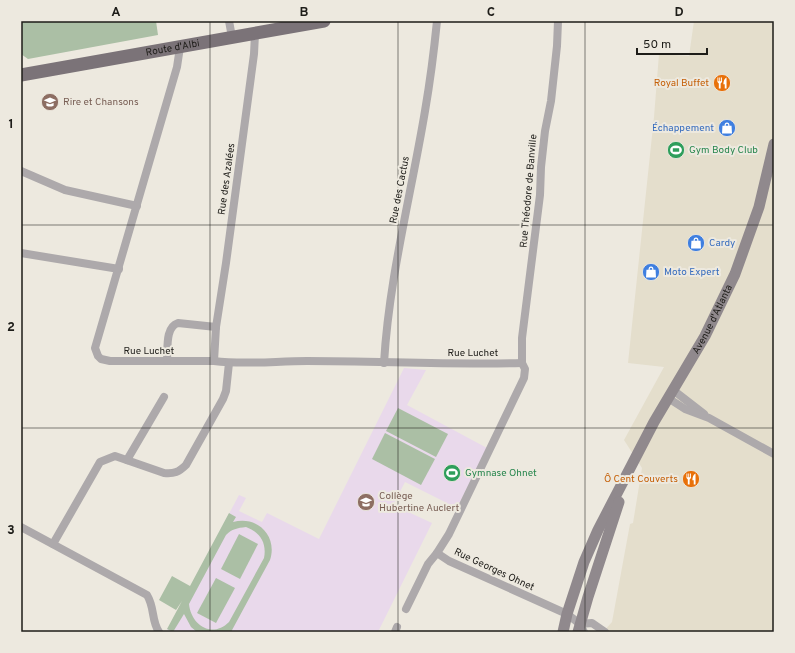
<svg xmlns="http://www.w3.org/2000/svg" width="795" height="653" font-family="Overpass,sans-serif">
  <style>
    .built { fill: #e4decc }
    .education { fill: #e9d9eb }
    .green { fill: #abbfa5; fill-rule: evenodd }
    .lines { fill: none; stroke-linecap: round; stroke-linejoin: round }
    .street { stroke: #ada9ab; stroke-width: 8 }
    .secondary { stroke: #90898d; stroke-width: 11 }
    .primary { stroke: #7b7378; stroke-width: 13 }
    .grid { fill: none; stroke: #1e1d19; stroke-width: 1; stroke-opacity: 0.55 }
    .labels { text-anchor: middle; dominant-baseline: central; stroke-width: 4; stroke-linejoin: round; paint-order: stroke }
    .street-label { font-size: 10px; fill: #1e1d19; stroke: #ede9df }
    .food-label { font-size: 10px; fill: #c56008; stroke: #ede9df; text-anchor: end }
    .education-label { font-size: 10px; fill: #785e54; stroke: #ede9df; text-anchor: start }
    .shop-label { font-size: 10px; fill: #366cbe; stroke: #ede9df; text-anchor: start }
    .leisure-label { font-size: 10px; fill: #27864d; stroke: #ede9df; text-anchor: start }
    .neatline { fill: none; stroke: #1e1d19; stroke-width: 1.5 }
    .grid-label { font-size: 13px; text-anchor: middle; font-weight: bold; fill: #1e1d19 }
  </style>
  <rect width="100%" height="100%" fill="#ede9df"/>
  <polygon class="built" points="694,21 774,21 774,632 603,632 612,622 630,524 633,523 642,468 624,440 664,367 628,363 654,117 659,54 689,56"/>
  <polygon class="education" points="404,368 426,370 407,405 487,448 457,508 405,482 393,505 432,523 378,632 173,632 167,630 239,495 246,498 239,511 262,522 267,513 319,539"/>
  <g class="green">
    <polygon points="21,21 156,21 158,35 28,59 21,54"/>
    <polygon points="398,408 448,434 436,457 386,431"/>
    <polygon points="385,433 435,459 421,485 372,459"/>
    <path d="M229,513l7,4 -3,5c24,-7 45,14 37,38l-39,72h-34l-6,-5 -7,-13 -11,18 -6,-3 15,-28 -6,9 -17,-10 13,-24 18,10zM246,527c14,5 21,16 18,31l-35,64c-17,17 -38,3 -40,-18l37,-69c6,-6 11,-7 20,-8z"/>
    <polygon points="239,534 258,544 240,579 221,569"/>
    <polygon points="216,578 235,588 216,623 197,613"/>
  </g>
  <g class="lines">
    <g class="street">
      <polyline points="229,21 232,37"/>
      <polyline points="558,21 557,46 551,101 545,131 541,167 540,195 522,338 522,363 525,369 524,378 449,534 437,553 449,561 567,614 580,624 584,632"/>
      <path d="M180,47l-3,20 -82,281 3,8 3,3 9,2h104c31,4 62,0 93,0 72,0 144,4 215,2"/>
      <polyline points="21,171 65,190 137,206"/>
      <polyline points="21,253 119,269"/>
      <path d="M167,360c1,-11 -2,-33 11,-37l38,4"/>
      <polyline points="214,361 216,327 226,263 254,54 255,34"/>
      <path d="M384,363c5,-85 27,-168 41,-252 5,-29 9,-60 12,-90"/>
      <polyline points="673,390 704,414"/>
      <polyline points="668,398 685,409 709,418 774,454"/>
      <polyline points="127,460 164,397"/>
      <path d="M21,527l126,68c8,13 4,25 12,37"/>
      <path d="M53,544l47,-82 15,-6 49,17c10,1 15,-1 22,-8l37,-66 3,-8 3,-28"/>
      <polyline points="406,609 428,564 437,553"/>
      <polyline points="580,624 592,623 605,632"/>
      <polyline points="395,632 397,627"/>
    </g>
    <g class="secondary">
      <path id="s1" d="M563,632l4,-18 17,-52 14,-32 56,-108 51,-86 30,-62 24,-67 15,-63"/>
      <polyline points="578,632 588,597 619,502"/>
    </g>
    <path class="primary" id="s2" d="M21,75l303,-54"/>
  </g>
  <path class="grid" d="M210,21v611M398,21v611M585,21v611M21,225h753M21,428h753"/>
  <defs>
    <symbol id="restaurant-disc" viewBox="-11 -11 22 22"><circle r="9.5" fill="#e8710a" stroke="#ede9df"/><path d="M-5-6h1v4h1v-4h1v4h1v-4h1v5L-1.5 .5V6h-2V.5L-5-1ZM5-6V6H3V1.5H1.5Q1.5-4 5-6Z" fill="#fff"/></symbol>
    <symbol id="school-disc" viewBox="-11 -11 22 22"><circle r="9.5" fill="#8d6e63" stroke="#ede9df"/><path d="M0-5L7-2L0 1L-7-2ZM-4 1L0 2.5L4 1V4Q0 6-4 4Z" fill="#fff"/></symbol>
    <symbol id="shop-disc" viewBox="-11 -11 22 22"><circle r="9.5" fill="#3f7fe0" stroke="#ede9df"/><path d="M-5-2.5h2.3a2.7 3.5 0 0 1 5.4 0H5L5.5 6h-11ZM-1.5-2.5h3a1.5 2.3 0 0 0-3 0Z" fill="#fff"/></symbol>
    <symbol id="stadium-disc" viewBox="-11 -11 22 22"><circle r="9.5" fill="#2e9e5b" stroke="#ede9df"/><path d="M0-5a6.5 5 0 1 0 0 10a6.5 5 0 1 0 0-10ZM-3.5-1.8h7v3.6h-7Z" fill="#fff"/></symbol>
  </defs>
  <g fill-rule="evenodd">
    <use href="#restaurant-disc" x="712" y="73" width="20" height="20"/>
    <use href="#school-disc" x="40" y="92" width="20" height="20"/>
    <use href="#shop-disc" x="717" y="118" width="20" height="20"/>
    <use href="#stadium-disc" x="666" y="140" width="20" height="20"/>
    <use href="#shop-disc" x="686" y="233" width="20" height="20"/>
    <use href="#shop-disc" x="641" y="262" width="20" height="20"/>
    <use href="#stadium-disc" x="442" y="463" width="20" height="20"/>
    <use href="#restaurant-disc" x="681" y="469" width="20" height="20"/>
    <use href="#school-disc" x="356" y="492" width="20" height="20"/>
  </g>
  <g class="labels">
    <g class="street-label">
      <text stroke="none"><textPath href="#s2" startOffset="154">Route d'Albi</textPath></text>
      <text transform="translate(227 179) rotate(-82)">Rue des Azalées</text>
      <text transform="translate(400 190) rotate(-79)">Rue des Cactus</text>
      <text transform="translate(529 191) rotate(-85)">Rue Théodore de Banville</text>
      <text stroke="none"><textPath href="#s1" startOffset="348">Avenue d'Atlanta</textPath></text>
      <text x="149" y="351">Rue Luchet</text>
      <text x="473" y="353">Rue Luchet</text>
      <text transform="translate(494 570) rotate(25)">Rue Georges Ohnet</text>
    </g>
    <g class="food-label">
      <text x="709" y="83">Royal Buffet</text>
      <text x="678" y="479">Ô Cent Couverts</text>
    </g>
    <g class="education-label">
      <text x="63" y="102">Rire et Chansons</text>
      <text x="379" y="496">Collège<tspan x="379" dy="12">Hubertine Auclert</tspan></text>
    </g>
    <g class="shop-label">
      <text x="714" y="128" text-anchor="end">Échappement</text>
      <text x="709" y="243">Cardy</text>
      <text x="664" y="272">Moto Expert</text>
    </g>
    <g class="leisure-label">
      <text x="689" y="150">Gym Body Club</text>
      <text x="465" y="473">Gymnase Ohnet</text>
    </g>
  </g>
  <rect width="795" height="653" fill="none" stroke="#ede9df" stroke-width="44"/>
  <path d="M637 48v6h70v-6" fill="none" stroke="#1e1d19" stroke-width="2"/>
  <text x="643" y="48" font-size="12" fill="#1e1d19" stroke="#ede9df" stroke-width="3" paint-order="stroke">50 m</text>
  <rect x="22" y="22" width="751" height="609" class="neatline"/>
  <g class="grid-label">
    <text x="116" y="16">A</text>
    <text x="304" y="16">B</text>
    <text x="491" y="16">C</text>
    <text x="679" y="16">D</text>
    <text x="11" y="128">1</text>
    <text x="11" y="331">2</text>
    <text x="11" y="534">3</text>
  </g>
</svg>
